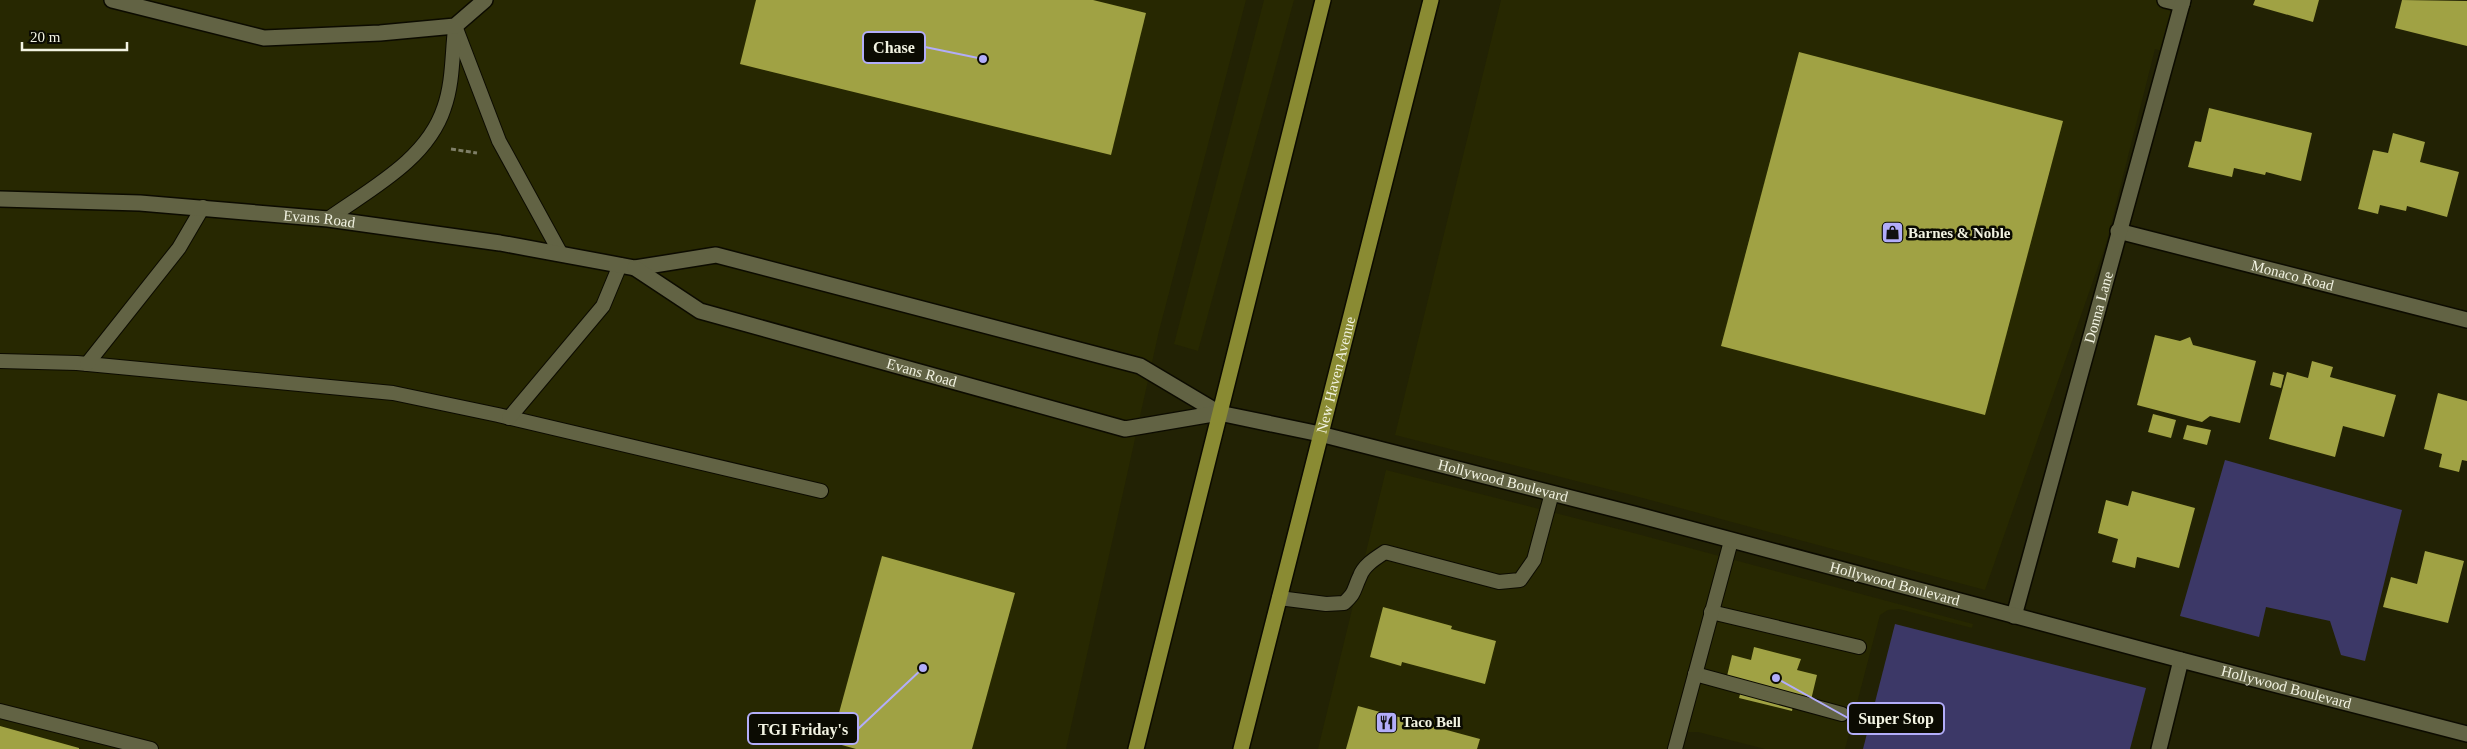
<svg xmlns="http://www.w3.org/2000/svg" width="2467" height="749" font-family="'Times New Roman',serif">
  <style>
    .built { fill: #272801 }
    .green { fill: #3c3867 }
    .building { fill: #a0a244 }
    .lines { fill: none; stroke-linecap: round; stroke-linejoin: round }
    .lane-casing { stroke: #0c0b00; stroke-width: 16 }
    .street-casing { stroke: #0c0b00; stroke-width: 18 }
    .secondary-casing { stroke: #0c0b00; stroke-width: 18 }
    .primary-casing { stroke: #0c0b00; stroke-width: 18 }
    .path { stroke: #7f7f67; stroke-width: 3; stroke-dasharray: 5 2.5; stroke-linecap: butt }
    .lane { stroke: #626344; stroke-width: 14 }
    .street { stroke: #626344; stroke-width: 15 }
    .secondary { stroke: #626344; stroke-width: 15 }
    .primary { stroke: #8a8b33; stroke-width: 15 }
    .labels { text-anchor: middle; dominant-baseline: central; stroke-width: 5; stroke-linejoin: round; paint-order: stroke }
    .street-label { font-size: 15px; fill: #f2f3e2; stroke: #0b0b02 }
    .poi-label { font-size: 15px; font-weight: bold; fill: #f2f3e2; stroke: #0b0b02; text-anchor: start }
    .leader { fill: none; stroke: #b2adf9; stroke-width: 2 }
    .callout-dot { fill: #b2adf9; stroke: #0b0b02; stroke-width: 2 }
    .callout { fill: #0b0b02; stroke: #b2adf9; stroke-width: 2 }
    .callout-label { font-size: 16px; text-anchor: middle; font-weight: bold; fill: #f2f3e2 }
  </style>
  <rect width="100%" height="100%" fill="#222204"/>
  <g class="built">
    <polygon points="0,0 1246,0 1159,331 1066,749 0,749"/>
    <polygon points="1264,0 1294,0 1198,351 1174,344"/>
    <polygon points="1501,0 2176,0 2162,51 2155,49 2106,244 1985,590 1639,497 1395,435"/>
    <polygon points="1386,470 1630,532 1973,624 1972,628 1899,609 1888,610 1880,615 1845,749 1765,749 1698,732 1687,732 1679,738 1676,749 1318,749"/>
  </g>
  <g class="green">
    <polygon points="2225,460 2402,510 2365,661 2341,655 2330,621 2266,607 2259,637 2180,616"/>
    <polygon points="1895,624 2146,688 2130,749 1863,749"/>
  </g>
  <g class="building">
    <polygon points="756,0 1093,0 1146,13 1111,155 740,64"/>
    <polygon points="2255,0 2319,0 2313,22 2253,5"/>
    <polygon points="2402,0 2467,1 2467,46 2395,28"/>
    <polygon points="1799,52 2063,121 1985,415 1721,346"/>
    <polygon points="2209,108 2312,133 2301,181 2266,172 2265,175 2234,168 2232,177 2188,167 2195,141 2201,142"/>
    <polygon points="2393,133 2425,142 2420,162 2459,172 2447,217 2407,206 2406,211 2380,205 2378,214 2358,209 2373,150 2388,153"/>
    <polygon points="2155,335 2180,341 2190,337 2193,345 2256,361 2240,423 2210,416 2202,422 2137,405"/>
    <polygon points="2312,361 2333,367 2330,377 2396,395 2384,437 2343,426 2335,457 2269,439 2287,372 2308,378"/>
    <polygon points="2273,372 2284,375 2281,388 2270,385"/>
    <polygon points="2438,393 2467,401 2467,461 2462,460 2459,472 2439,467 2442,454 2424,449"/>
    <polygon points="2153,414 2176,420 2171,438 2148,432"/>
    <polygon points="2187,425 2211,430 2207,445 2183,439"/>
    <polygon points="2132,491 2195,508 2179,568 2137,557 2135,568 2112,562 2118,539 2098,533 2106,500 2128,506"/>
    <polygon points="2425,551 2464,561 2448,623 2383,607 2391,577 2417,584"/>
    <polygon points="882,556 1015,593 972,749 856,749 831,742"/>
    <polygon points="1383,607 1452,626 1451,629 1496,641 1485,684 1402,662 1401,666 1370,657"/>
    <polygon points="1754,647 1801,659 1797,670 1817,675 1811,700 1795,696 1792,711 1739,698 1744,680 1727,676 1732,655 1751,660"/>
    <polygon points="1358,706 1480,739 1477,749 1346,749"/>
    <polygon points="0,726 79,748 79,749 0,749"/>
  </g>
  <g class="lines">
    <defs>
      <g id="lane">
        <polyline points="455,26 499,141 561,254"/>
        <path d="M328,219c42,-30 99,-59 116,-111 9,-25 8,-53 11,-79"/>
        <polyline points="0,361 77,363 393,393 498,415 821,491"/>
        <polyline points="87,364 179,248 203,207"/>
        <polyline points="509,418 603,306 620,265"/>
        <path d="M1279,598l47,6 18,-1c12,-11 9,-12 16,-27 4,-11 16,-18 25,-24l114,30 21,-2 14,-20 18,-67"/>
        <polyline points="1711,612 1859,647"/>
        <polyline points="1695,674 1842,714"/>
        <polyline points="0,711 151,749"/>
        <polyline points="1675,749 1731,541"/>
      </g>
      <g id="street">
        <polyline points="112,0 264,38 380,33 455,26 485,0"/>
        <polyline points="2165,0 2182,4"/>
        <path id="s1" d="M2118,231l349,89"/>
        <path id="s2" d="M2014,616l169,-616"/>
        <polyline points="2159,749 2181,660"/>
      </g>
      <g id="secondary">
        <path id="s3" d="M0,199l140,4 188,16 172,24 135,25 81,-13 424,111 79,47 101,21 314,80 547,146 286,74"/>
        <path id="s4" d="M635,268l65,43 425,118 94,-16"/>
      </g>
      <g id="primary">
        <polyline points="1136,749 1323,0"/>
        <path id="s5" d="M1241,749l190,-749"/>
      </g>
    </defs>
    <use href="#lane" class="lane-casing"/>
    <use href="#street" class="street-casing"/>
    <use href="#secondary" class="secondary-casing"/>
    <use href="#primary" class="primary-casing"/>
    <polyline class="path" points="451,149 477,153"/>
    <use href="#lane" class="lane"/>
    <use href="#street" class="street"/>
    <use href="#secondary" class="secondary"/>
    <use href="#primary" class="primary"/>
  </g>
  <defs>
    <symbol id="shop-square" viewBox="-11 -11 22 22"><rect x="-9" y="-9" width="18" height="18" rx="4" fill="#b2adf9" stroke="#0b0b02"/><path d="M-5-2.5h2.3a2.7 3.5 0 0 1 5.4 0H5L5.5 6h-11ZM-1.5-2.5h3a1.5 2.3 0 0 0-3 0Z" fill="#111"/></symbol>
    <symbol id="restaurant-square" viewBox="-11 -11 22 22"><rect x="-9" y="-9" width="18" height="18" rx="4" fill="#b2adf9" stroke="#0b0b02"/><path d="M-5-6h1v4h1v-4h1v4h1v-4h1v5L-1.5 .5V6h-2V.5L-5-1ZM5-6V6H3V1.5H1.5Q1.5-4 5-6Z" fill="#111"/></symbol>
  </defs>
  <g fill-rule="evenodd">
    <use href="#shop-square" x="1880" y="220" width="25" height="25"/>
    <use href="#restaurant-square" x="1374" y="710" width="25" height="25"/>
  </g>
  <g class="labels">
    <g class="street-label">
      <text stroke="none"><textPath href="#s3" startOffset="320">Evans Road</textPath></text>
      <text stroke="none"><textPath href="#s1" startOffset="180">Monaco Road</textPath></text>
      <text stroke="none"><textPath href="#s2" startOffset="320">Donna Lane</textPath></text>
      <text stroke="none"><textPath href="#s4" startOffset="308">Evans Road</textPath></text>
      <text stroke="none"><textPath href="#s5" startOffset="386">New Haven Avenue</textPath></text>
      <text stroke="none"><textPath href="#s3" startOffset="1544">Hollywood Boulevard</textPath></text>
      <text stroke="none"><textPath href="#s3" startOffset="1949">Hollywood Boulevard</textPath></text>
      <text stroke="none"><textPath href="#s3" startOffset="2354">Hollywood Boulevard</textPath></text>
    </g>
    <g class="poi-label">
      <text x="1908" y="233">Barnes &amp; Noble</text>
      <text x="1402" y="722">Taco Bell</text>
    </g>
  </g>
  <path class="leader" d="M983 59L925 47M1776 678L1848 718M923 668L858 729"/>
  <g class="callout-dot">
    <circle cx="983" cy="59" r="5"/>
    <circle cx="1776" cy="678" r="5"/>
    <circle cx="923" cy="668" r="5"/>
  </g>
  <g class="callout">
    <rect x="863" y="32" width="62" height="31" rx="5"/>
    <rect x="1848" y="703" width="96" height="31" rx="5"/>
    <rect x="748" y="713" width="110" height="31" rx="5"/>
  </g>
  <g class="callout-label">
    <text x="894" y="53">Chase</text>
    <text x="1896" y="724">Super Stop</text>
    <text x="803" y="735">TGI Friday's</text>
  </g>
  <path d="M22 42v8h105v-8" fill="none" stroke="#f2f3e2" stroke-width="2.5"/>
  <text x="30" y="42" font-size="15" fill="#f2f3e2" stroke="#0b0b02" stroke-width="4" paint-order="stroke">20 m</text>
</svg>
